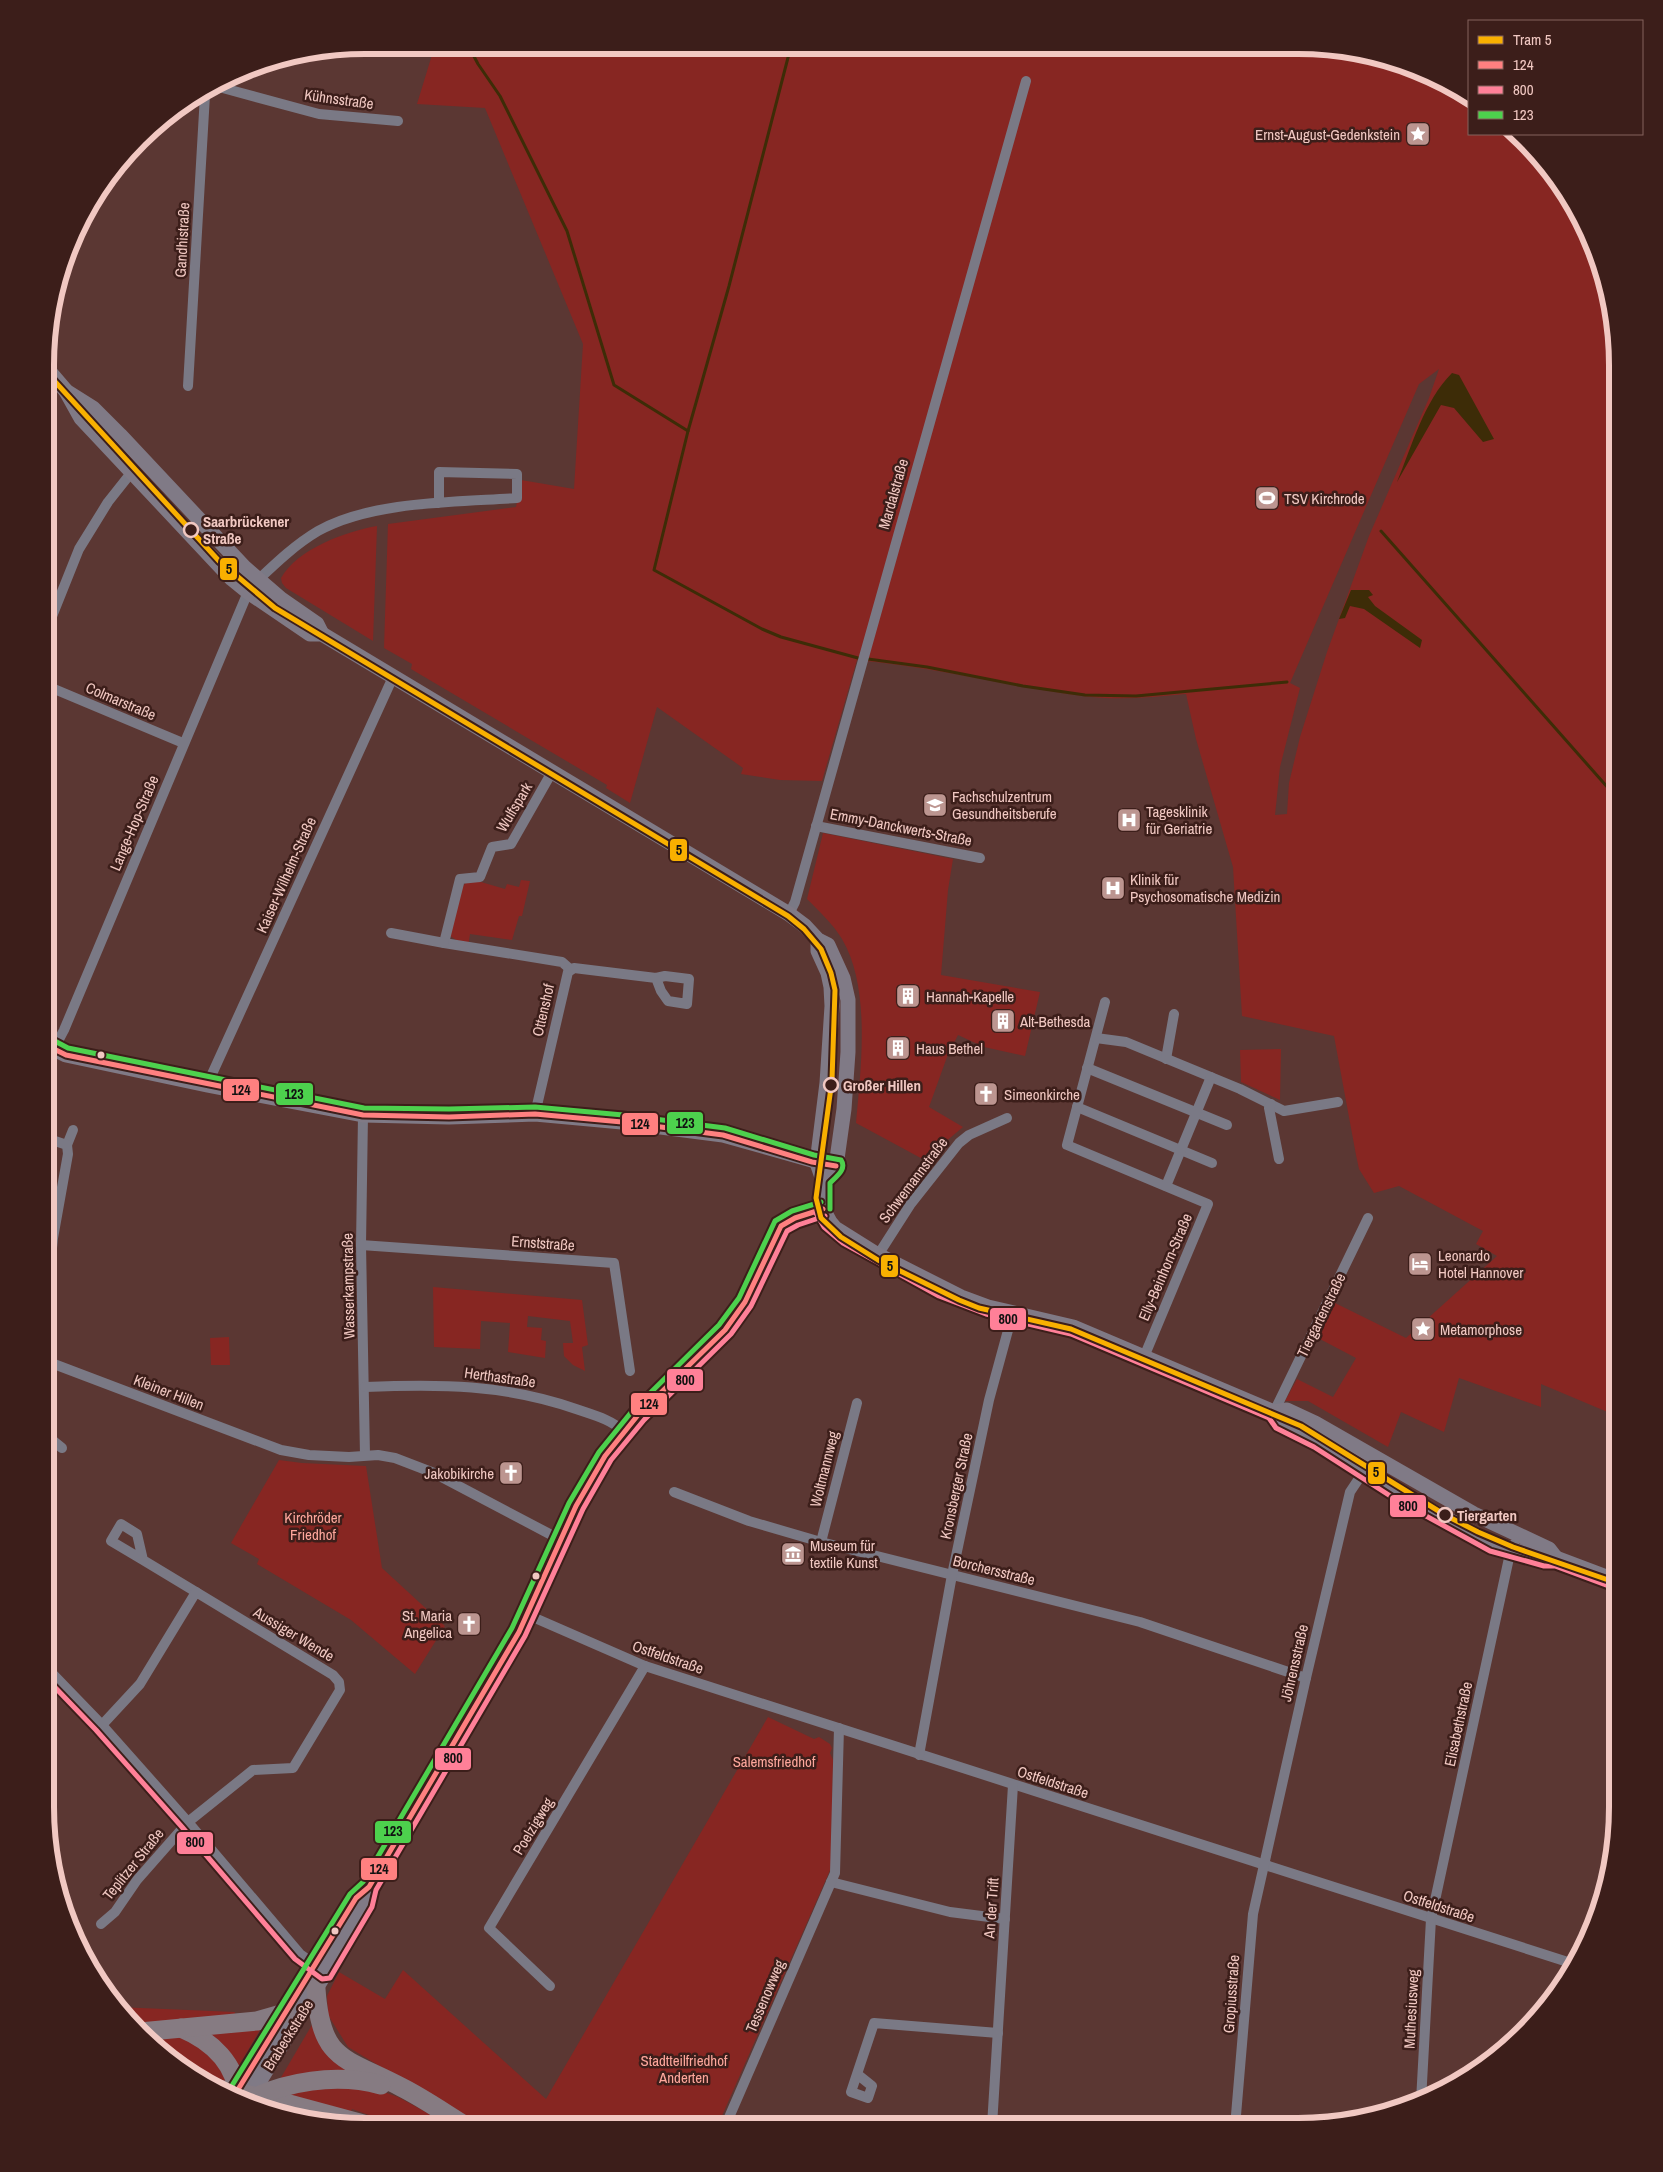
<svg xmlns="http://www.w3.org/2000/svg" width="1663" height="2172" font-family="'Archivo Narrow',sans-serif">
  <style>
    .green { fill: #872622; fill-rule: evenodd }
    .water { fill: #3d2c07 }
    .lines { fill: none; stroke-linecap: round; stroke-linejoin: round }
    .stream { stroke: #3d2c07; stroke-width: 3 }
    .street { stroke: #7a7985; stroke-width: 10 }
    .secondary { stroke: #807a86; stroke-width: 15 }
    .highway { stroke: #867b82; stroke-width: 19 }
    .bus-1-casing { stroke: #3c1e1a; stroke-width: 9 }
    .bus-2-casing { stroke: #3c1e1a; stroke-width: 9 }
    .bus-3-casing { stroke: #3c1e1a; stroke-width: 9 }
    .bus-1 { stroke: #ff8080; stroke-width: 5 }
    .bus-2 { stroke: #ff8098; stroke-width: 5 }
    .bus-3 { stroke: #4dd14d; stroke-width: 5 }
    .tram-1-casing { stroke: #3c1e1a; stroke-width: 9 }
    .tram-1 { stroke: #f9b000; stroke-width: 5 }
    .stop-dot { fill: #3c1e1a; stroke: #f1c8c2; stroke-width: 2.5 }
    .bus-dot { fill: #f1c8c2; stroke: #3c1e1a; stroke-width: 2 }
    .labels { text-anchor: middle; dominant-baseline: central; stroke-width: 5; stroke-linejoin: round; paint-order: stroke }
    .street-label { font-size: 15px; fill: #f1c8c2; stroke: #3c1e1a }
    .poi-label { font-size: 15px; fill: #f1c8c2; stroke: #3c1e1a; text-anchor: start }
    .stop-label { font-size: 15px; font-weight: bold; fill: #f1c8c2; stroke: #3c1e1a; text-anchor: start }
    .park-label { font-size: 15px; fill: #fea79c; stroke: #3c1e1a }
    .rim { fill: none; stroke: #f1c8c2; stroke-width: 6 }
    .line-badge { stroke: #3c1e1a; stroke-width: 2 }
    .pale-badge-label { font-size: 14px; text-anchor: middle; font-weight: bold; fill: #111 }
  </style>
  <rect width="100%" height="100%" fill="#5b3733"/>
  <g class="green">
    <path d="M435,45l905,3 80,21 49,26v39h47l22,20 47,69 22,59 11,83 -1,1051 -76,-32v23l-82,-29 -15,54 -43,-20 -13,35 -80,-46h-23l12,-22 36,18 23,-39 -38,-20 17,-35 71,35 91,-82 -21,-12 7,-13 -84,-45 -25,7 -15,-24 -3,-14 -22,-119 -92,-20 -9,-149 -37,-128 -10,-45c-34,3 -69,7 -103,2 -75,-10 -150,-29 -226,-36l-35,121 -42,-1 -39,-6 2,-6 -86,-61 -27,96 -24,-15 1,-3 -196,-116 1,-5 -28,-16 4,-124 128,-17 5,-27 53,9 9,-145 -98,-236 -68,-4zM1439,369l-10,29 -60,138 -42,116 -27,85 -11,46 -2,31 -12,1 5,-48 20,-79 -10,-5 129,-299z"/>
    <path d="M377,526l-4,115 -87,-53 -4,-5 -1,-5c16,-29 66,-47 96,-52z"/>
    <path d="M823,833l130,26 -5,31 -7,85 99,17 -15,64 -41,-9 -26,-12 -11,22 -18,50 34,20 -19,16 -14,20 -74,-40c5,-56 15,-135 -14,-184 -9,-15 -23,-28 -35,-40z"/>
    <polygon points="521,880 530,881 522,916 519,916 512,940 470,934 468,947 450,936 460,890 467,881 481,882 505,889 507,884 519,887"/>
    <polygon points="1281,1049 1280,1100 1241,1082 1240,1050"/>
    <polygon points="433,1287 582,1300 588,1345 582,1347 585,1371 573,1365 564,1356 563,1343 573,1343 570,1321 528,1316 527,1327 542,1328 541,1340 546,1341 545,1358 508,1352 510,1323 481,1321 480,1349 434,1347"/>
    <polygon points="229,1337 230,1365 211,1365 210,1338"/>
    <polygon points="279,1460 302,1463 366,1466 382,1568 445,1626 415,1674 351,1620 257,1564 259,1559 231,1543"/>
    <polygon points="768,1717 814,1739 819,1737 830,1744 832,1748 830,1753 833,1760 831,1868 718,2125 477,2125 348,2047 328,2015 327,1996 339,1972 385,1999 403,1970 546,2099"/>
    <polygon points="117,2007 235,2012 234,2016 132,2025"/>
    <polygon points="316,2018 357,2070 276,2086"/>
    <polygon points="263,2025 237,2069 200,2031"/>
    <polygon points="171,2037 185,2038 213,2054 226,2081 221,2090 187,2073 149,2039"/>
    <polygon points="329,2085 384,2092 398,2097 450,2125 394,2124 352,2109 347,2124 323,2124 264,2110 272,2099"/>
  </g>
  <g class="water">
    <path d="M1452,373l7,2 35,64 -11,3 -29,-34 -13,-3 -44,77c15,-36 27,-81 55,-109z"/>
    <polygon points="1351,590 1369,590 1373,595 1368,597 1375,606 1422,640 1420,648 1364,609 1350,606 1345,618 1339,619"/>
  </g>
  <g class="lines">
    <g class="stream">
      <polyline points="468,45 478,64 500,96 567,231 614,385 688,431"/>
      <polyline points="791,46 729,286 688,431 654,570 762,629 781,637 858,658"/>
      <polyline points="1381,531 1617,798"/>
      <polyline points="868,659 927,667 1023,686 1085,695 1136,696 1287,682"/>
    </g>
    <g class="street">
      <polyline points="219,87 319,114 398,121"/>
      <polyline points="188,386 205,95"/>
      <path d="M259,579c18,-17 37,-35 59,-48 53,-30 138,-29 199,-33v-24l-78,-2v31"/>
      <polyline points="47,629 79,549 108,502 131,473"/>
      <polyline points="47,686 183,743"/>
      <polyline points="552,772 511,844 492,847 480,877 460,879 444,943 562,962 570,969"/>
      <polyline points="816,826 980,858"/>
      <polyline points="789,914 795,902 1026,81"/>
      <polyline points="391,933 444,943"/>
      <polyline points="1105,1002 1067,1145 1208,1204 1144,1357"/>
      <polyline points="1096,1038 1126,1042 1240,1089 1284,1111 1338,1102"/>
      <polyline points="1166,1059 1174,1014"/>
      <polyline points="46,1064 64,1030 248,592"/>
      <polyline points="1087,1068 1227,1125"/>
      <polyline points="207,1085 393,677"/>
      <polyline points="1271,1104 1269,1108 1279,1159"/>
      <polyline points="1077,1107 1212,1163"/>
      <polyline points="535,1114 568,972 574,968 656,978 665,976 689,979 687,1004 668,1001 661,991 656,978"/>
      <polyline points="363,1115 361,1245 365,1455"/>
      <polyline points="67,1145 73,1130"/>
      <polyline points="1166,1186 1211,1077"/>
      <polyline points="361,1245 614,1263 630,1371"/>
      <polyline points="878,1255 910,1205 959,1143 969,1135 1007,1118"/>
      <polyline points="46,1308 53,1238 68,1154 67,1145 46,1138"/>
      <polyline points="46,1361 281,1450 309,1455 349,1457 378,1455 395,1458 434,1473 561,1540"/>
      <path d="M365,1387c76,-3 138,-3 211,22 17,6 34,10 47,22"/>
      <polyline points="1274,1412 1368,1218"/>
      <polyline points="46,1435 62,1448"/>
      <polyline points="674,1492 749,1521 821,1542 1140,1622 1306,1678"/>
      <polyline points="821,1542 857,1403"/>
      <polyline points="143,1560 111,1541 121,1524 137,1534 143,1560 196,1592"/>
      <polyline points="528,1615 645,1666 1574,1964"/>
      <polyline points="45,1666 102,1725 188,1822 300,1954 320,1968"/>
      <polyline points="919,1755 952,1575 989,1400 1013,1312"/>
      <polyline points="831,1882 950,1912 1005,1919"/>
      <polyline points="101,1924 115,1912 137,1880 188,1822 253,1770 293,1768 340,1690 339,1682 333,1675 196,1592 140,1684 102,1725"/>
      <polyline points="550,1986 489,1928 645,1666"/>
      <polyline points="857,2074 872,2086 868,2098 851,2092 874,2023 998,2033"/>
      <polyline points="1421,2101 1431,1919 1509,1558 1514,1544"/>
      <polyline points="727,2122 835,1873 839,1728"/>
      <polyline points="992,2126 1013,1785"/>
      <polyline points="1235,2127 1253,1914 1306,1678 1350,1492 1364,1471"/>
    </g>
    <g class="secondary">
      <polyline points="48,370 66,391 93,408 120,435 244,567 281,599 317,624 322,634"/>
      <polyline points="66,391 81,418 232,579 248,592 310,634 322,634 789,914 805,926 818,940 828,945 843,978 848,1000 848,1052 844,1109 836,1166 823,1180"/>
      <polyline points="818,940 818,951 828,973 831,987 832,1006 827,1083 817,1163 823,1180 823,1209 830,1222 835,1228 878,1255 961,1297 988,1307 1073,1327 1274,1412 1287,1410 1315,1423 1474,1514 1549,1549 1556,1558"/>
      <polyline points="46,1045 66,1055 207,1085 363,1115 449,1117 535,1114 622,1122 723,1135 826,1164"/>
      <polyline points="1274,1412 1280,1422 1318,1440 1399,1492 1443,1517 1494,1544 1545,1559 1556,1558 1617,1581"/>
      <polyline points="234,2096 342,1922"/>
      <polyline points="247,2102 326,1972 365,1903 369,1887 519,1632 544,1580 576,1506 605,1456 638,1415 725,1330 745,1302 781,1226 795,1218 823,1209"/>
    </g>
    <g class="highway">
      <path d="M316,1989c5,73 28,68 85,98 22,11 42,25 63,38"/>
      <path d="M181,2028c31,13 55,36 58,71"/>
      <polyline points="140,2032 257,2021 285,2013"/>
      <polyline points="219,2089 278,2101 363,2124"/>
      <path d="M245,2102c40,-21 92,-29 136,-17"/>
    </g>
    <defs>
      <g id="bus-1">
        <polyline points="46,1045 66,1055 363,1115 449,1117 535,1114 622,1122 723,1135 812,1162 836,1166"/>
        <polyline points="234,2096 356,1898 369,1887 519,1632 576,1506 605,1456 638,1415 725,1330 745,1302 781,1226 795,1218 823,1209"/>
      </g>
      <g id="bus-2">
        <polyline points="816,1213 824,1227 843,1243 939,1296 986,1314 1071,1334 1255,1412 1269,1418 1276,1428 1314,1447 1395,1499 1490,1551 1544,1566 1555,1566 1614,1588"/>
        <polyline points="45,1677 96,1730 182,1827 295,1959 322,1979 330,1978 372,1907 376,1890 525,1636 583,1509 611,1460 644,1420 731,1334 751,1306 787,1231 798,1225 825,1216"/>
      </g>
      <g id="bus-3">
        <path d="M49,1038l19,10 296,60 85,1 86,-2 88,8 102,13 89,27 27,5c6,9 -4,16 -11,23v26"/>
        <polyline points="228,2092 350,1894 363,1882 512,1628 569,1503 599,1452 633,1410 719,1325 739,1298 775,1221 792,1211 821,1202"/>
      </g>
    </defs>
    <use href="#bus-1" class="bus-1-casing"/>
    <use href="#bus-2" class="bus-2-casing"/>
    <use href="#bus-3" class="bus-3-casing"/>
    <use href="#bus-1" class="bus-1"/>
    <use href="#bus-2" class="bus-2"/>
    <use href="#bus-3" class="bus-3"/>
    <defs>
      <polyline id="tram-1" points="48,374 219,561 275,608 788,916 804,929 821,949 831,973 835,990 832,1080 816,1198 821,1218 841,1237 878,1260 959,1300 979,1308 1071,1329 1301,1426 1445,1515 1478,1532 1513,1547 1617,1583"/>
    </defs>
    <use href="#tram-1" class="tram-1-casing"/>
    <use href="#tram-1" class="tram-1"/>
  </g>
  <defs>
    <symbol id="sight-square" viewBox="-11 -11 22 22"><rect x="-9" y="-9" width="18" height="18" rx="4" fill="#bc9590" stroke="#3c1e1a"/><path d="M0-6L1.8-2.2L6-1.7L2.9 1.2L3.7 5.4L0 3.3L-3.7 5.4L-2.9 1.2L-6-1.7L-1.8-2.2Z" fill="#fff"/></symbol>
    <symbol id="stadium-square" viewBox="-11 -11 22 22"><rect x="-9" y="-9" width="18" height="18" rx="4" fill="#bc9590" stroke="#3c1e1a"/><path d="M0-5a6.5 5 0 1 0 0 10a6.5 5 0 1 0 0-10ZM-3.5-1.8h7v3.6h-7Z" fill="#fff"/></symbol>
    <symbol id="university-square" viewBox="-11 -11 22 22"><rect x="-9" y="-9" width="18" height="18" rx="4" fill="#bc9590" stroke="#3c1e1a"/><path d="M0-5L7-2L0 1L-7-2ZM-4 1L0 2.5L4 1V4Q0 6-4 4Z" fill="#fff"/></symbol>
    <symbol id="hospital-square" viewBox="-11 -11 22 22"><rect x="-9" y="-9" width="18" height="18" rx="4" fill="#bc9590" stroke="#3c1e1a"/><path d="M-5-5h3v3.5h4V-5h3V5h-3V1.5h-4V5h-3Z" fill="#fff"/></symbol>
    <symbol id="building-square" viewBox="-11 -11 22 22"><rect x="-9" y="-9" width="18" height="18" rx="4" fill="#bc9590" stroke="#3c1e1a"/><path d="M-4-6H4V6H1V3H-1V6H-4ZM-2.5-4.3h1.7v1.8h-1.7ZM.8-4.3h1.7v1.8H.8ZM-2.5-1h1.7V.8h-1.7ZM.8-1h1.7V.8H.8Z" fill="#fff"/></symbol>
    <symbol id="church-square" viewBox="-11 -11 22 22"><rect x="-9" y="-9" width="18" height="18" rx="4" fill="#bc9590" stroke="#3c1e1a"/><path d="M-1.2-6h2.4v3.5h3.3v2.4h-3.3V6h-2.4V-.1h-3.3v-2.4h3.3Z" fill="#fff"/></symbol>
    <symbol id="hotel-square" viewBox="-11 -11 22 22"><rect x="-9" y="-9" width="18" height="18" rx="4" fill="#bc9590" stroke="#3c1e1a"/><path d="M-6-4.5h1.5V1H6V5H4.5V3h-9V5H-6ZM-4 0a1.8 1.8 0 1 1 3.6 0ZM.5 0V-2.5h3Q6-2.5 6 0Z" fill="#fff"/></symbol>
    <symbol id="museum-square" viewBox="-11 -11 22 22"><rect x="-9" y="-9" width="18" height="18" rx="4" fill="#bc9590" stroke="#3c1e1a"/><path d="M0-6L6-3V-2H-6V-3ZM-5-1h2V3h-2ZM-1-1h2V3h-2ZM3-1h2V3H3ZM-6 4H6V6H-6Z" fill="#fff"/></symbol>
  </defs>
  <g fill-rule="evenodd">
    <use href="#sight-square" x="1404" y="120" width="28" height="28"/>
    <use href="#stadium-square" x="1253" y="484" width="28" height="28"/>
    <use href="#university-square" x="921" y="791" width="28" height="28"/>
    <use href="#hospital-square" x="1115" y="806" width="28" height="28"/>
    <use href="#hospital-square" x="1099" y="874" width="28" height="28"/>
    <use href="#building-square" x="894" y="982" width="28" height="28"/>
    <use href="#building-square" x="989" y="1007" width="28" height="28"/>
    <use href="#building-square" x="884" y="1034" width="28" height="28"/>
    <use href="#church-square" x="972" y="1080" width="28" height="28"/>
    <use href="#hotel-square" x="1406" y="1250" width="28" height="28"/>
    <use href="#sight-square" x="1409" y="1315" width="28" height="28"/>
    <use href="#church-square" x="497" y="1459" width="28" height="28"/>
    <use href="#museum-square" x="779" y="1540" width="28" height="28"/>
    <use href="#church-square" x="455" y="1610" width="28" height="28"/>
  </g>
  <g class="stop-dot">
    <circle cx="191" cy="530" r="7"/>
    <circle cx="831" cy="1085" r="7"/>
    <circle cx="1445" cy="1515" r="7"/>
  </g>
  <g class="bus-dot">
    <circle cx="101" cy="1055" r="4.5"/>
    <circle cx="536" cy="1576" r="4.5"/>
    <circle cx="335" cy="1931" r="4.5"/>
  </g>
  <g class="labels">
    <g class="street-label">
      <text transform="translate(339 99) rotate(8)">Kühnsstraße</text>
      <text transform="translate(182 240) rotate(-87)">Gandhistraße</text>
      <text transform="translate(893 494) rotate(-74)">Mardalstraße</text>
      <text transform="translate(121 701) rotate(23)">Colmarstraße</text>
      <text transform="translate(514 807) rotate(-59)">Wulfspark</text>
      <text transform="translate(134 823) rotate(-67)">Lange-Hop-Straße</text>
      <text transform="translate(901 827) rotate(11)">Emmy-Danckwerts-Straße</text>
      <text transform="translate(286 875) rotate(-66)">Kaiser-Wilhelm-Straße</text>
      <text transform="translate(543 1010) rotate(-77)">Ottenshof</text>
      <text transform="translate(913 1180) rotate(-53)">Schwemannstraße</text>
      <text transform="translate(543 1243) rotate(4)">Ernststraße</text>
      <text transform="translate(1165 1267) rotate(-67)">Elly-Beinhorn-Straße</text>
      <text transform="translate(348 1286) rotate(-91)">Wasserkampstraße</text>
      <text transform="translate(1321 1315) rotate(-64)">Tiergartenstraße</text>
      <text transform="translate(500 1377) rotate(8)">Herthastraße</text>
      <text transform="translate(169 1392) rotate(21)">Kleiner Hillen</text>
      <text transform="translate(824 1469) rotate(-76)">Woltmannweg</text>
      <text transform="translate(956 1486) rotate(-78)">Kronsberger Straße</text>
      <text transform="translate(994 1570) rotate(14)">Borchersstraße</text>
      <text transform="translate(294 1634) rotate(31)">Aussiger Wende</text>
      <text transform="translate(668 1657) rotate(19)">Ostfeldstraße</text>
      <text transform="translate(1294 1663) rotate(-77)">Jöhrensstraße</text>
      <text transform="translate(1458 1724) rotate(-78)">Elisabethstraße</text>
      <text transform="translate(1053 1782) rotate(18)">Ostfeldstraße</text>
      <text transform="translate(533 1826) rotate(-59)">Poelzigweg</text>
      <text transform="translate(133 1864) rotate(-51)">Teplitzer Straße</text>
      <text transform="translate(1439 1906) rotate(18)">Ostfeldstraße</text>
      <text transform="translate(991 1908) rotate(-86)">An der Trift</text>
      <text transform="translate(1231 1994) rotate(-86)">Gropiusstraße</text>
      <text transform="translate(765 1996) rotate(-67)">Tessenowweg</text>
      <text transform="translate(1411 2009) rotate(-87)">Muthesiusweg</text>
      <text transform="translate(288 2035) rotate(-58)">Brabeckstraße</text>
    </g>
    <g class="poi-label">
      <text x="1400" y="134" text-anchor="end">Ernst-August-Gedenkstein</text>
      <text x="1284" y="498">TSV Kirchrode</text>
      <text x="952" y="796">Fachschulzentrum<tspan x="952" dy="17">Gesundheitsberufe</tspan></text>
      <text x="1146" y="811">Tagesklinik<tspan x="1146" dy="17">für Geriatrie</tspan></text>
      <text x="1130" y="879">Klinik für<tspan x="1130" dy="17">Psychosomatische Medizin</tspan></text>
      <text x="926" y="996">Hannah-Kapelle</text>
      <text x="1020" y="1021">Alt-Bethesda</text>
      <text x="916" y="1048">Haus Bethel</text>
      <text x="1004" y="1094">Simeonkirche</text>
      <text x="1438" y="1255">Leonardo<tspan x="1438" dy="17">Hotel Hannover</tspan></text>
      <text x="1440" y="1329">Metamorphose</text>
      <text x="494" y="1473" text-anchor="end">Jakobikirche</text>
      <text x="810" y="1545">Museum für<tspan x="810" dy="17">textile Kunst</tspan></text>
      <text x="452" y="1615" text-anchor="end">St. Maria<tspan x="452" dy="17">Angelica</tspan></text>
    </g>
    <g class="stop-label">
      <text x="203" y="521">Saarbrückener<tspan x="203" dy="17">Straße</tspan></text>
      <text x="843" y="1085">Großer Hillen</text>
      <text x="1457" y="1515">Tiergarten</text>
    </g>
    <g class="park-label">
      <text x="313" y="1517">Kirchröder<tspan x="313" dy="17">Friedhof</tspan></text>
      <text x="774" y="1761">Salemsfriedhof</text>
      <text x="684" y="2060">Stadtteilfriedhof<tspan x="684" dy="17">Anderten</tspan></text>
    </g>
  </g>
  <path d="M0 0H1663V2172H0ZM365 54H1298A311 311 0 0 1 1609 365V1807A311 311 0 0 1 1298 2118H365A311 311 0 0 1 54 1807V365A311 311 0 0 1 365 54Z" fill="#3c1e1a" fill-rule="evenodd"/>
  <path class="rim" d="M365 54H1298A311 311 0 0 1 1609 365V1807A311 311 0 0 1 1298 2118H365A311 311 0 0 1 54 1807V365A311 311 0 0 1 365 54Z"/>
  <g class="line-badge">
    <rect x="219" y="557" width="19" height="24" rx="5" fill="#f9b000"/>
    <rect x="669" y="838" width="19" height="24" rx="5" fill="#f9b000"/>
    <rect x="222" y="1078" width="38" height="24" rx="5" fill="#ff8080"/>
    <rect x="275" y="1082" width="39" height="24" rx="5" fill="#4dd14d"/>
    <rect x="666" y="1111" width="38" height="24" rx="5" fill="#4dd14d"/>
    <rect x="621" y="1112" width="38" height="24" rx="5" fill="#ff8080"/>
    <rect x="880" y="1254" width="19" height="24" rx="5" fill="#f9b000"/>
    <rect x="989" y="1307" width="38" height="24" rx="5" fill="#ff8098"/>
    <rect x="666" y="1368" width="38" height="24" rx="5" fill="#ff8098"/>
    <rect x="630" y="1392" width="38" height="24" rx="5" fill="#ff8080"/>
    <rect x="1367" y="1461" width="19" height="24" rx="5" fill="#f9b000"/>
    <rect x="1389" y="1494" width="38" height="24" rx="5" fill="#ff8098"/>
    <rect x="434" y="1747" width="38" height="24" rx="5" fill="#ff8098"/>
    <rect x="374" y="1820" width="38" height="24" rx="5" fill="#4dd14d"/>
    <rect x="176" y="1831" width="38" height="24" rx="5" fill="#ff8098"/>
    <rect x="360" y="1857" width="38" height="24" rx="5" fill="#ff8080"/>
  </g>
  <g class="pale-badge-label">
    <text x="229" y="574">5</text>
    <text x="679" y="855">5</text>
    <text x="241" y="1095">124</text>
    <text x="294" y="1099">123</text>
    <text x="685" y="1128">123</text>
    <text x="640" y="1129">124</text>
    <text x="890" y="1271">5</text>
    <text x="1008" y="1324">800</text>
    <text x="685" y="1385">800</text>
    <text x="649" y="1409">124</text>
    <text x="1376" y="1477">5</text>
    <text x="1408" y="1511">800</text>
    <text x="453" y="1763">800</text>
    <text x="393" y="1836">123</text>
    <text x="195" y="1847">800</text>
    <text x="379" y="1874">124</text>
  </g>
  <rect x="1468" y="20" width="175" height="115" fill="#3c1e1a" stroke="#84625d"/>
  <rect x="1478" y="36" width="25" height="8" fill="#f9b000" stroke="#84625d"/>
  <text x="1513" y="45" font-size="15" fill="#f1c8c2">Tram 5</text>
  <rect x="1478" y="61" width="25" height="8" fill="#ff8080" stroke="#84625d"/>
  <text x="1513" y="70" font-size="15" fill="#f1c8c2">124</text>
  <rect x="1478" y="86" width="25" height="8" fill="#ff8098" stroke="#84625d"/>
  <text x="1513" y="95" font-size="15" fill="#f1c8c2">800</text>
  <rect x="1478" y="111" width="25" height="8" fill="#4dd14d" stroke="#84625d"/>
  <text x="1513" y="120" font-size="15" fill="#f1c8c2">123</text>
</svg>
